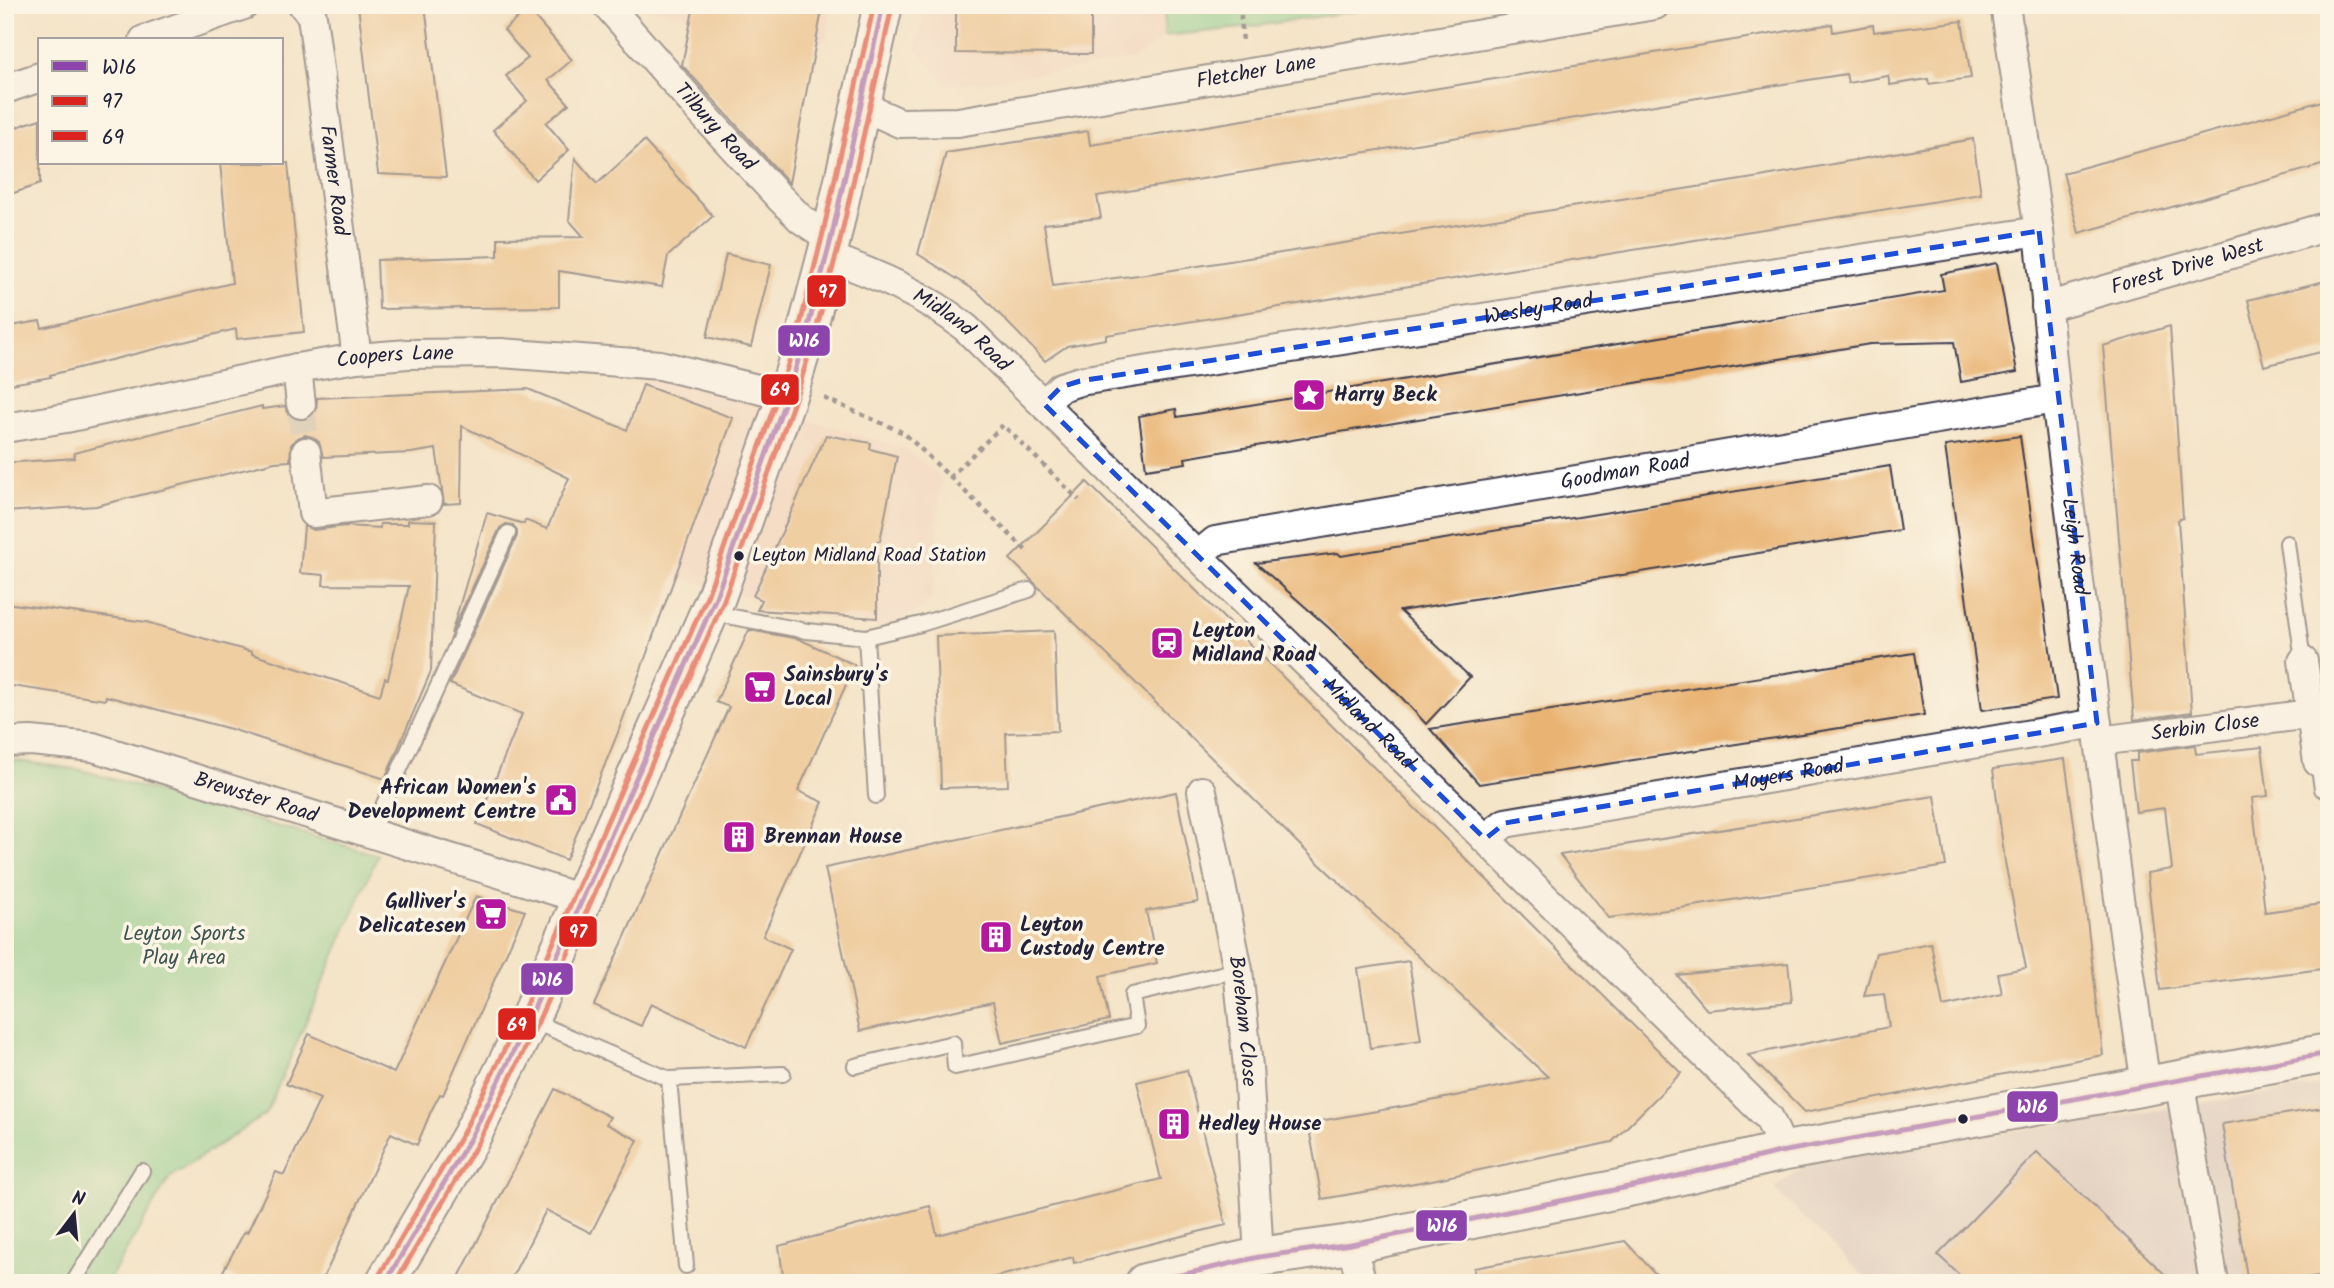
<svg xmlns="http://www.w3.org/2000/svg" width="2334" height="1288" font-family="Kalam,sans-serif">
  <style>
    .built { fill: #f5d2c2 }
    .industrial { fill: #d1bfbd }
    .green { fill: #81cf8e; stroke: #527864; stroke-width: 2 }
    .building { fill: #e9b473 }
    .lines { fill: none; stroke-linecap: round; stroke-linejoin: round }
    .street-tunnel { stroke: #cabdac; stroke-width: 28; stroke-dasharray: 28 14; stroke-linecap: butt }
    .lane-casing { stroke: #423f50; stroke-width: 18 }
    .street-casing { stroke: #423f50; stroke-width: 32 }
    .secondary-casing { stroke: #423f50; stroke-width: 42 }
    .primary-casing { stroke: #423f50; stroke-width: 42 }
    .path { stroke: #423f50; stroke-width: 4.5; stroke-dasharray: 5 5; stroke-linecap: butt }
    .lane { stroke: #fff; stroke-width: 14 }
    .street { stroke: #fff; stroke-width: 28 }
    .secondary { stroke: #fff; stroke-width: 38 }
    .primary { stroke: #fff; stroke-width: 38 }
    .bus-1-casing { stroke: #fcf5e5; stroke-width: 10 }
    .bus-2-casing { stroke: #fcf5e5; stroke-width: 10 }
    .bus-3-casing { stroke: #fcf5e5; stroke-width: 10 }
    .bus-1 { stroke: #8e44ad; stroke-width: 5 }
    .bus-2 { stroke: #dc241f; stroke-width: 5 }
    .bus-3 { stroke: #dc241f; stroke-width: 5 }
    .marked { fill: none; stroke: #1d4ed8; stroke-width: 5; stroke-dasharray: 14 9; stroke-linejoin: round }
    .bus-dot { fill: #22223b; stroke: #fcf5e5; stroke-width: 2.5 }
    .labels { text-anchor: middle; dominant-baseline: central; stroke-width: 7; stroke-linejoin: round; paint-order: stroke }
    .bus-label { font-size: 19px; fill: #22223b; stroke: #fcf5e5; text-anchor: start }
    .street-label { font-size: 21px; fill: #22223b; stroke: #fcf5e5 }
    .poi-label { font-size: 21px; font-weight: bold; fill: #22223b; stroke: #fcf5e5; text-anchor: start }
    .park-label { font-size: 21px; fill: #3e5654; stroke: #fcf5e5 }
    .line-badge { stroke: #fcf5e5; stroke-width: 2.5 }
    .badge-label { font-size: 19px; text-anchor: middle; font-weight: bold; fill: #fff }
  </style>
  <rect width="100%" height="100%" fill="#fcf5e5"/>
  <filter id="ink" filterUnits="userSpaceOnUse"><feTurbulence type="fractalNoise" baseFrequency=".0143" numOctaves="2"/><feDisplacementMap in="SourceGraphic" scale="14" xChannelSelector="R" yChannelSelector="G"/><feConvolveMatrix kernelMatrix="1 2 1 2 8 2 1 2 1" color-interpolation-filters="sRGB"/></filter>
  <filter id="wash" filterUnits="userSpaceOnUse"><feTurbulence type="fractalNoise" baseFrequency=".00686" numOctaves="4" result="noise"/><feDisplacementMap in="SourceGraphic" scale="28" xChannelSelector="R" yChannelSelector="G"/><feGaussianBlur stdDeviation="1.57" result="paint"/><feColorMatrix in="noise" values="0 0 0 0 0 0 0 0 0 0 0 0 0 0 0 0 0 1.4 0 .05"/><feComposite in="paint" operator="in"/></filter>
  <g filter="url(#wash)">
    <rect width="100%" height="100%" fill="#f4e4c8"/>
    <g class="built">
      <polygon points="627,5 833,5 825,41"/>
      <polygon points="924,5 1165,5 1164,36 1137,58 1092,67 946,86 916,47"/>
      <polygon points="647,373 905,448 942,479 932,600 890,628 808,616 675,576 620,727 566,860 470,826"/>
    </g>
    <polygon class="industrial" points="2329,1084 2329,1283 1871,1283 1774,1189 1808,1162"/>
    <g class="green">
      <polygon points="1165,5 1396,5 1242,28 1164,36"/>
      <polygon points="5,759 81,770 378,855 266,1114 170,1177 107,1283 5,1283"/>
    </g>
    <g id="blocks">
      <g class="building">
        <polygon points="358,5 425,5 446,177 378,174"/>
        <polygon points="694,5 823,5 789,183 682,65"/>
        <polygon points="956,5 1091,5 1091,54 956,53"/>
        <polygon points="528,9 572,60 548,80 569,104 546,123 569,150 535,180 493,130 527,101 506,76 528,58 504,30"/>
        <polygon points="1962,21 1971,78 1929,84 1928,79 1890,85 1888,76 1848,83 1846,74 1808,80 1097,196 1101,218 1044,224 1053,286 1154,273 1760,177 1973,139 1981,194 1106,335 1106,339 1067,346 1045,361 979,293 918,254 946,153 1088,131 1090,145 1832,24 1833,32 1873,25 1874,32"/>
        <polygon points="2329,99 2329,163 2079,233 2063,173"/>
        <polygon points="40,119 40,184 5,196 5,131"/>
        <polygon points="644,141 713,216 668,256 662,287 559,271 559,307 379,309 377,260 498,256 498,238 584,237 569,220 575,158 597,184"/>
        <polygon points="220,163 288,163 304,332 237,339 236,329 50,375 51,377 5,385 5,327 40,321 42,328 232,283"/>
        <polygon points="726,254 771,265 751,347 707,337"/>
        <polygon points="1997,263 2017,372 1961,382 1954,342 1870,344 1220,452 1185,458 1186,463 1146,469 1139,416 1176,409 1177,417 1944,290 1941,274"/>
        <polygon points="2329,280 2329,350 2264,366 2248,300"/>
        <polygon points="2170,326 2183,518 2178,520 2192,712 2134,720 2103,346"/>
        <polygon points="643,385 733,418 617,735 566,860 477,824 522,714 450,684 517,536 517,531 513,525 506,524 500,528 451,634 487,513 524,524 525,520 547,529 569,478 462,426 461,503 444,504 436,449 411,453 323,457 319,442 312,437 305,435 297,438 291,445 290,461 275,462 96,506 5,512 5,463 75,458 74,453 262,406 262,409 285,406 288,414 294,419 302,421 310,418 316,411 317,398 528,389 627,430"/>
        <polygon points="826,435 871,443 870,449 897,456 880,541 877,541 877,618 757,610 762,600 753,596"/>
        <polygon points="2020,436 2057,699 1982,710 1945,446"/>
        <polygon points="1890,466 1900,530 1400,611 1470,677 1426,724 1402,698 1329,628 1256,563 1338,553 1341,556"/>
        <polygon points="1087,482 1681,1073 1612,1142 1432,1180 1322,1199 1308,1123 1411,1105 1548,1077 1312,857 1010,559"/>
        <polygon points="408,520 436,521 431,671 385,779 231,729 106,696 105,700 5,685 5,603 146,622 252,652 252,654 380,695 385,678 388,679 409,586 323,585 324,575 300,573 304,526 314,530 345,526 380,528 380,524 408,524"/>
        <polygon points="749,630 799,639 855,665 798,791 823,802 763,936 791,949 746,1047 651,1003 641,1026 594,1005 729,707 716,702"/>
        <polygon points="1054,631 1058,731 1006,733 1008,786 941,788 936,636"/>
        <polygon points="1914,653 1924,715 1479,784 1430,729"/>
        <polygon points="2195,745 2196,754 2262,747 2268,796 2252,798 2265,912 2329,903 2329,968 2160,990 2147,873 2172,869 2165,808 2136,812 2130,761 2137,761 2137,753"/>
        <polygon points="2065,759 2085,902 2103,1055 1805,1112 1748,1055 1889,1027 1884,994 1864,996 1876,953 1931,943 1943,1007 2002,994 1998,973 2026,968 2005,862 1993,769"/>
        <polygon points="1176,792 1198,902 1146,911 1157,963 1100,976 1109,1020 1002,1043 993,1002 860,1031 825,868"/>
        <polygon points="1935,796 1946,866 1681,908 1609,918 1560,855"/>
        <polygon points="476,896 525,911 443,1095 440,1094 431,1111 417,1145 391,1133 321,1283 244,1283 223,1271 245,1231 247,1233 276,1172 284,1175 320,1099 286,1084 309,1034 394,1073"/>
        <polygon points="1409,961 1421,1040 1370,1048 1358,969"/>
        <polygon points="1788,963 1792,1002 1707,1010 1677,975"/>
        <polygon points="1187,1070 1226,1225 1074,1263 1073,1257 972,1283 784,1283 779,1246 930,1206 937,1235 1161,1179 1137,1082"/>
        <polygon points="555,1089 610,1117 606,1124 638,1140 591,1233 546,1210 509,1283 456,1283"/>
        <polygon points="2329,1107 2329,1274 2275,1283 2248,1283 2222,1124"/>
        <polygon points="2037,1152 2174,1283 1968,1283 1938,1255"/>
        <polygon points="1625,1241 1664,1283 1475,1283 1474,1268"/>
      </g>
    </g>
  </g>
  <g filter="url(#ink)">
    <use href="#blocks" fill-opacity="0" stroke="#423f50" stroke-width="2"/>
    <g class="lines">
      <polyline class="street-tunnel" points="301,404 306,452"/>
      <defs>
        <g id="lane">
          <polyline points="2287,543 2303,661"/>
          <polyline points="711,613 807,631 866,637 921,624 1029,590"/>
          <polyline points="866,637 876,796"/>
          <polyline points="2318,762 2322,789"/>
          <polyline points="371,832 508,533"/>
          <polyline points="530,1020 669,1079 783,1074"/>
          <polyline points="855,1066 953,1043 955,1067 1137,1026 1132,995 1238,970"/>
          <polyline points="669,1079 686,1266"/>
          <polyline points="73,1283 142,1171"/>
        </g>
        <g id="street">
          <path id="s1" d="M303,5l9,11 45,342"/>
          <path id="s2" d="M607,5l94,107 79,86 21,21 30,20"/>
          <path id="s3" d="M2005,5l34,226 17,168 62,492 28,195"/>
          <polyline points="144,40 244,5"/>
          <polyline points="5,89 40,77"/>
          <path id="s4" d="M862,106l38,17 58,-1 697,-117"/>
          <path id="s5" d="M826,256c49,18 100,39 140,72l803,790 8,18 3,16"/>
          <path id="s6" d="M2046,307l283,-81"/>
          <polyline points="297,368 301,404"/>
          <path id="s7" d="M1044,404l17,-17 19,-6 959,-150"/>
          <path id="s8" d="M5,428l61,-10 231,-50 60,-10 51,-4 93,-1 159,12 126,31"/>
          <polyline points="306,452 313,513 428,500"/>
          <path id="s9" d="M1198,555l17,-14 841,-142"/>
          <polyline points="2303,661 2318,762"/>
          <path id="s10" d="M2099,741l211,-27"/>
          <path id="s11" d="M5,742l26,-1 62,6 489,152"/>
          <path id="s12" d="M1202,791l36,179 10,97 11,190"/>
          <path id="s13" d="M1485,839l20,-16 592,-100"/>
          <polyline points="2179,1080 2214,1283"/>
          <polyline points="1351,1244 1362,1283"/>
        </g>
        <polyline id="secondary" points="1145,1283 1259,1257 1351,1244 1643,1184 1780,1152 2329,1053"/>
        <polyline id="primary" points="385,1283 471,1137 529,1020 716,597 791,384 808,327 831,239 883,5"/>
      </defs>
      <use href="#lane" class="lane-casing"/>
      <use href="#street" class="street-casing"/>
      <use href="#secondary" class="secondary-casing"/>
      <use href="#primary" class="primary-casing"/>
      <g class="path">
        <polyline points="1240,5 1243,43"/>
        <polyline points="824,398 904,433 950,477 1003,425 1079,500"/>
        <polyline points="950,477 1028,552"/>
      </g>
      <use href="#lane" class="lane"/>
      <use href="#street" class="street"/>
      <use href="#secondary" class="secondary"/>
      <use href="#primary" class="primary"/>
      <defs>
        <g id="bus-1">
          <polyline points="385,1283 471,1137 529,1020 716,597 791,384 808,327 831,239 883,5"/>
          <polyline points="1146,1283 1259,1257 1351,1244 1643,1184 1780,1152 2329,1053"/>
        </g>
        <polyline id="bus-2" points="395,1283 479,1141 537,1024 724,600 799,387 816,330 840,241 892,7"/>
        <polyline id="bus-3" points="377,1279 463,1133 521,1016 708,594 783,381 800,325 822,237 874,5"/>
      </defs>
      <use href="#bus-1" class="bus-1-casing"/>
      <use href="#bus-2" class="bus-2-casing"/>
      <use href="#bus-3" class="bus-3-casing"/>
      <use href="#bus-1" class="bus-1"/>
      <use href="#bus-2" class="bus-2"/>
      <use href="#bus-3" class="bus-3"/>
    </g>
  </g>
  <path d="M0 0H2334V1288H0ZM2039,231l58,492 -592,100 -20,16 -441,-435 17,-17 19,-6z" fill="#f4e4c8" fill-opacity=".55" fill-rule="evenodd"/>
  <path class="marked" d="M2039,231l58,492 -592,100 -20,16 -441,-435 17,-17 19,-6z"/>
  <defs>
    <symbol id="sight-square" viewBox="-11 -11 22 22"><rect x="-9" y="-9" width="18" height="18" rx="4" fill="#b5179e" stroke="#fcf5e5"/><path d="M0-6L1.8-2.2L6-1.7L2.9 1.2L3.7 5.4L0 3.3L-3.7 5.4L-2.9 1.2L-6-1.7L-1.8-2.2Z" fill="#fff"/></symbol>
    <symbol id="station-square" viewBox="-11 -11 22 22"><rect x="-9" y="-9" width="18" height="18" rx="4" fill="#b5179e" stroke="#fcf5e5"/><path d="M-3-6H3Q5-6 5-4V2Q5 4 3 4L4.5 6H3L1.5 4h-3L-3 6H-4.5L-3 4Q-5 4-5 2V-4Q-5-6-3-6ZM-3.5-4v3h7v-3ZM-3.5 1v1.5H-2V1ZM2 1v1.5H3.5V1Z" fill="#fff"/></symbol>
    <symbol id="supermarket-square" viewBox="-11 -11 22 22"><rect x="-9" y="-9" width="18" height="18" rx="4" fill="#b5179e" stroke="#fcf5e5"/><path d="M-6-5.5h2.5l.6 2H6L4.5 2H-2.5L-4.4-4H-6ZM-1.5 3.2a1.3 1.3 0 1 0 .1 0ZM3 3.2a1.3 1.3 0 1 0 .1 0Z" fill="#fff"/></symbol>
    <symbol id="civic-square" viewBox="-11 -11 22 22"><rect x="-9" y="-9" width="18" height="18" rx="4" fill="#b5179e" stroke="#fcf5e5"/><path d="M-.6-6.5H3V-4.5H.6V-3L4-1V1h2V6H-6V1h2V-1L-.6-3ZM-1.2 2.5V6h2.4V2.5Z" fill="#fff"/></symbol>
    <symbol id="building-square" viewBox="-11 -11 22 22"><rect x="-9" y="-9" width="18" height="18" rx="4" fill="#b5179e" stroke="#fcf5e5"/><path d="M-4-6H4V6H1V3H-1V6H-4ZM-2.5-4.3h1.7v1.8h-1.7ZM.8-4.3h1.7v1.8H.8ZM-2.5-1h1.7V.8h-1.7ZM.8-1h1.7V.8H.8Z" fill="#fff"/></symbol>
  </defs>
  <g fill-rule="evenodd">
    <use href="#sight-square" x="1290" y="376" width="38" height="38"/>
    <use href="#station-square" x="1148" y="624" width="38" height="38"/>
    <use href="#supermarket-square" x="741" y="668" width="38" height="38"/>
    <use href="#civic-square" x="542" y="781" width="38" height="38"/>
    <use href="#building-square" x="720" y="818" width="38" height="38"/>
    <use href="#supermarket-square" x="472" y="895" width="38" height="38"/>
    <use href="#building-square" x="977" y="918" width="38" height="38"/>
    <use href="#building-square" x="1155" y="1105" width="38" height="38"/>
  </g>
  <g class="bus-dot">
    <circle cx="739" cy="556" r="6"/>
    <circle cx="1963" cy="1119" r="6"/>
  </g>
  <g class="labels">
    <g class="bus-label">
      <text x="752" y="556">Leyton Midland Road Station</text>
    </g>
    <g class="street-label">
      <text stroke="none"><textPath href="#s4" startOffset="402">Fletcher Lane</textPath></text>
      <text stroke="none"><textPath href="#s2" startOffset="163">Tilbury Road</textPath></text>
      <text stroke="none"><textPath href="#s1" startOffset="180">Farmer Road</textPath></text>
      <text stroke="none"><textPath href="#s6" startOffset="147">Forest Drive West</textPath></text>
      <text stroke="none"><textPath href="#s7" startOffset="508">Wesley Road</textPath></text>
      <text stroke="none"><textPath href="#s5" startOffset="156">Midland Road</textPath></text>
      <text stroke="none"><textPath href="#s8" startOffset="397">Coopers Lane</textPath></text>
      <text stroke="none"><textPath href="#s9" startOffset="438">Goodman Road</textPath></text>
      <text stroke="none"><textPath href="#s3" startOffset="546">Leigh Road</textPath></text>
      <text stroke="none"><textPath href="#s5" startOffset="723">Midland Road</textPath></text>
      <text stroke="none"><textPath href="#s10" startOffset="107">Serbin Close</textPath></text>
      <text stroke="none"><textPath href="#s13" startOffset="313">Moyers Road</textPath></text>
      <text stroke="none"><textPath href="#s11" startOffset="259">Brewster Road</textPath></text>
      <text stroke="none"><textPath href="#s12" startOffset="234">Boreham Close</textPath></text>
    </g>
    <g class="poi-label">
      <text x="1334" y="395">Harry Beck</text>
      <text x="1192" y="631">Leyton<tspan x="1192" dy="24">Midland Road</tspan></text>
      <text x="784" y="675">Sainsbury's<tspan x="784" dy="24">Local</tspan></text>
      <text x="536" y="788" text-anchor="end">African Women's<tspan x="536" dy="24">Development Centre</tspan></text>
      <text x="764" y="837">Brennan House</text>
      <text x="466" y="902" text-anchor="end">Gulliver's<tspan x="466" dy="24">Delicatesen</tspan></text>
      <text x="1020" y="925">Leyton<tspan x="1020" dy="24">Custody Centre</tspan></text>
      <text x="1198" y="1124">Hedley House</text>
    </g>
    <g class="park-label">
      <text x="184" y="934">Leyton Sports<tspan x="184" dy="24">Play Area</tspan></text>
    </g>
  </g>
  <g class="line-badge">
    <rect x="806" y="274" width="41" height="34" rx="7" fill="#dc241f"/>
    <rect x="777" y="324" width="54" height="33" rx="7" fill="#8e44ad"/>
    <rect x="760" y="373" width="40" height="33" rx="7" fill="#dc241f"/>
    <rect x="558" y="915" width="40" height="33" rx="7" fill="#dc241f"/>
    <rect x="520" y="962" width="54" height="34" rx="7" fill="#8e44ad"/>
    <rect x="497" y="1007" width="40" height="34" rx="7" fill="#dc241f"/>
    <rect x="2006" y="1090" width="53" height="33" rx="7" fill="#8e44ad"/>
    <rect x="1415" y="1209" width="53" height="33" rx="7" fill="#8e44ad"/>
  </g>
  <g class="badge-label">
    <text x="827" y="298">97</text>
    <text x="804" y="347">W16</text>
    <text x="780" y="396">69</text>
    <text x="578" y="938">97</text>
    <text x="547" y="986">W16</text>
    <text x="517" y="1031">69</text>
    <text x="2032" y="1113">W16</text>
    <text x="1442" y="1232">W16</text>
  </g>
  <rect width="2334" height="1288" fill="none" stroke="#fcf5e5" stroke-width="28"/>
  <rect x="38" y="38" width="245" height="126" fill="#fcf5e5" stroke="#a5a1a1" stroke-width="2"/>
  <rect x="52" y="61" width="35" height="10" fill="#8e44ad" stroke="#a5a1a1" stroke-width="2"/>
  <text x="102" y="74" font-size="21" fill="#22223b">W16</text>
  <rect x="52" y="96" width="35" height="10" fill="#dc241f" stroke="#a5a1a1" stroke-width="2"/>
  <text x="102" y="108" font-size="21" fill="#22223b">97</text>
  <rect x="52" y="131" width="35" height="10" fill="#dc241f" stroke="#a5a1a1" stroke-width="2"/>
  <text x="102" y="144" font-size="21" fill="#22223b">69</text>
  <g transform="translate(74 1214) rotate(16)" stroke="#fcf5e5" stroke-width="5" paint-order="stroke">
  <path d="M0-5L12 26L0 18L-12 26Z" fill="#22223b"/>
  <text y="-10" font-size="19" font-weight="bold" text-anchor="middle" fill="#22223b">N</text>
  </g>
</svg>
